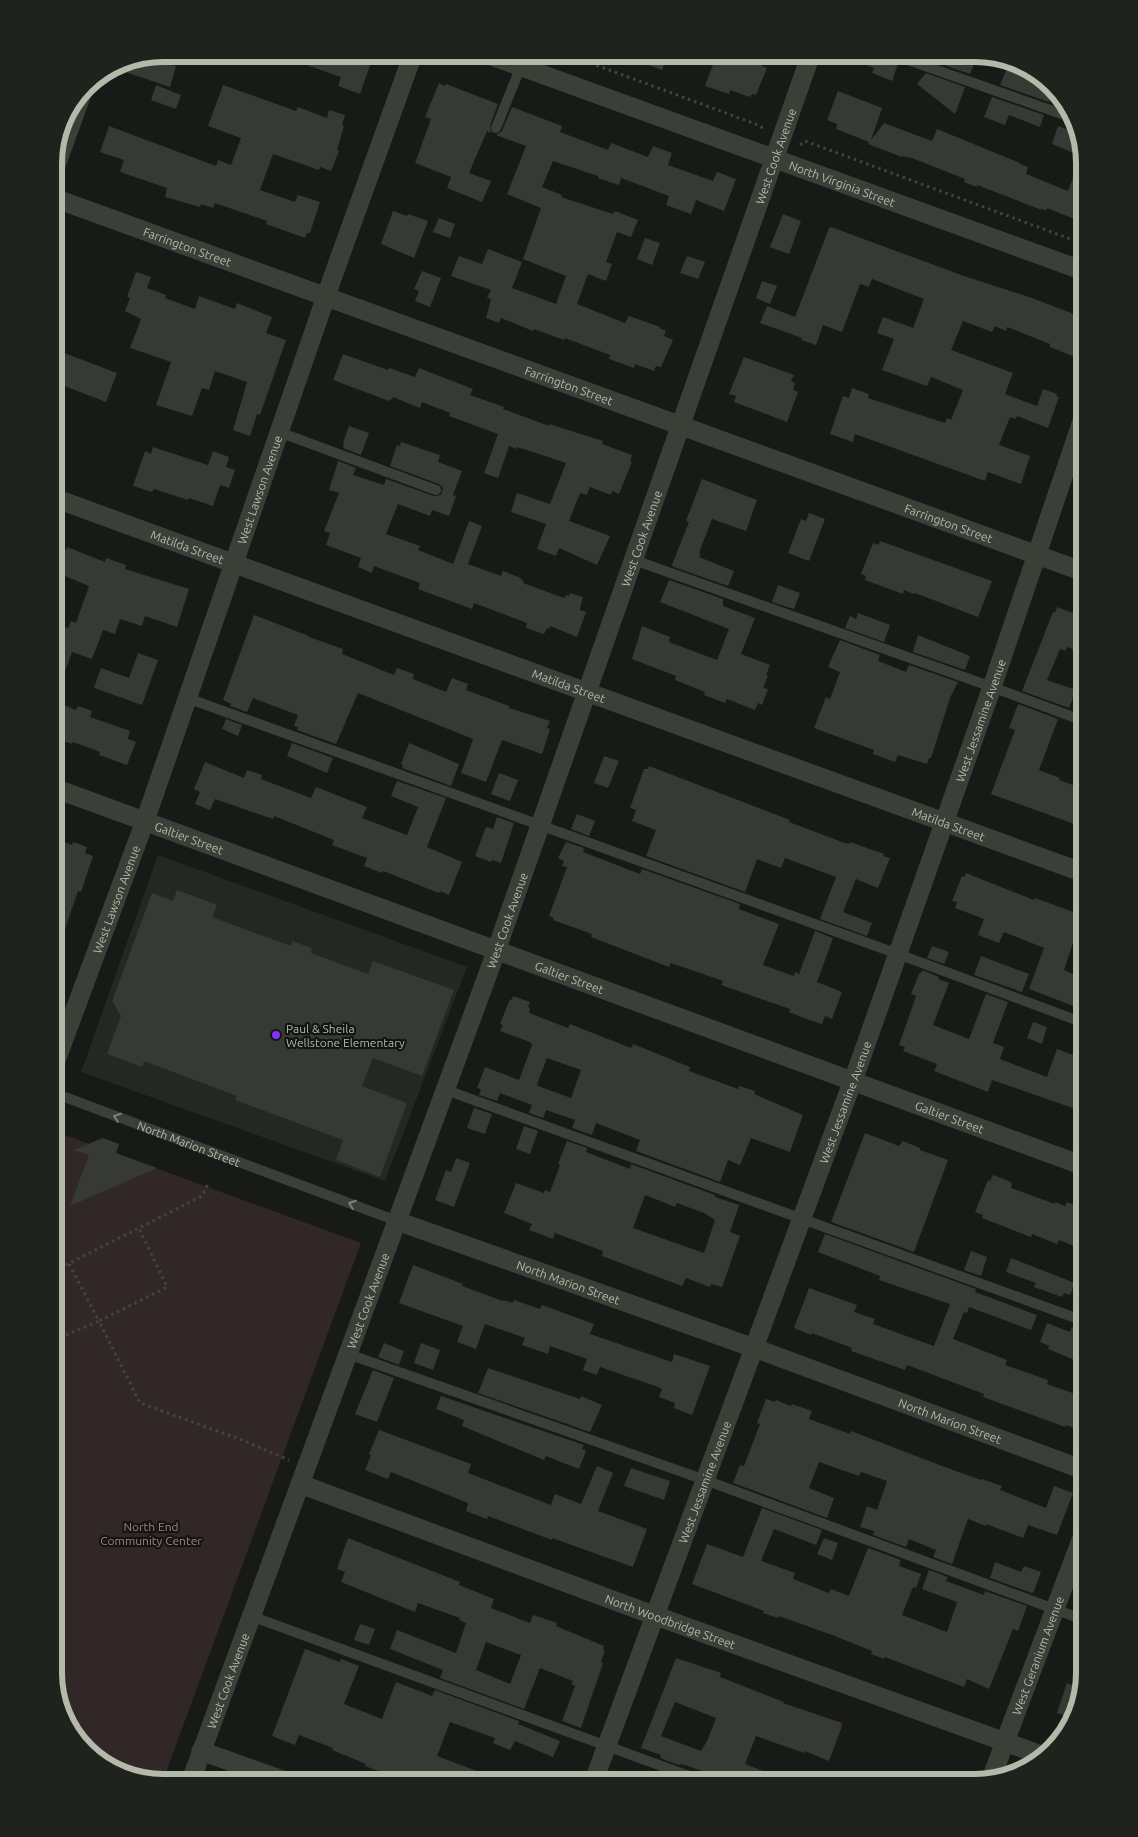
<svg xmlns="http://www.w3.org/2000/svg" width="1138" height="1837" font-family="Ubuntu,sans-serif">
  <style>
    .built { fill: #242723 }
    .green { fill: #322728 }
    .building { fill: #363934; fill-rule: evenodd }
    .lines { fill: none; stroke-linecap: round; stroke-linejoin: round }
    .path { stroke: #42463e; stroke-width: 3; stroke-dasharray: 2.5 4; stroke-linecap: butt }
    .service { stroke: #3b3f38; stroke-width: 10 }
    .minor { stroke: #3b3f38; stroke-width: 19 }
    .oneway { stroke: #7d8376 }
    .poi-dot { fill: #8232f8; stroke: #131512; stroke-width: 2 }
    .labels { text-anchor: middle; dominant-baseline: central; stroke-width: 4.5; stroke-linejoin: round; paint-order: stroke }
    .street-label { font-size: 12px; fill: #b3baa9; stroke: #131512 }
    .poi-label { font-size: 12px; fill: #b3baa9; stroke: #131512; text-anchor: start }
    .park-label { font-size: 12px; fill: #a58087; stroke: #131512 }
    .rim { fill: none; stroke: #b3baa9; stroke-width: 6 }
  </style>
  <rect width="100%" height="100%" fill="#181a18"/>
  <polygon class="built" points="158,855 467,967 385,1181 81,1072"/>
  <polygon class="green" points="57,1132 361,1243 162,1783 157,1783 103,1765 65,1722 54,1673 54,1141"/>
  <g class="building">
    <polygon points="281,54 353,54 372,60 360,94 338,86 341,77 281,56"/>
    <polygon points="622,54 668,54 662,70 622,55"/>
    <polygon points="717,54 736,54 762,64 762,66 767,68 756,95 752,94 750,97 730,90 729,94 705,86"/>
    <polygon points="841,54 880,54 884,55 888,60 898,64 892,81 872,73 874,68 841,55"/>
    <polygon points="942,54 978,54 970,74 935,62"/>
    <polygon points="147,57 176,66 170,87 113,68 122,62"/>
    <polygon points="1009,63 1035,72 1052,92 1049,102 1000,85"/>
    <polygon points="926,73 965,87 955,114 917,84"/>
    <polygon points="439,83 445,86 446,84 498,104 490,126 491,133 487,131 469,173 491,181 482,202 447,188 451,177 415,163 431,119 425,117"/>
    <polygon points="156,85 181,95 176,109 151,100"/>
    <polygon points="223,85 296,111 298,107 327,118 329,110 345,115 342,125 344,126 337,150 339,151 331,171 320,167 319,170 273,154 260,190 295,202 298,195 320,202 310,233 307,233 305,238 266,224 267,221 215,203 213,208 201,204 200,207 165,197 167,188 120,172 124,160 100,152 109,126 216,166 218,160 231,165 241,138 208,126"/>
    <polygon points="838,91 882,108 871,140 884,123 932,141 937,129 1020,163 1020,164 1028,167 1026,174 1068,191 1081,156 1052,144 1058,126 1077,133 1084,164 1084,223 1047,208 1047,210 1039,209 977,185 977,187 964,182 965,179 912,158 902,156 902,157 868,144 869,142 836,129 837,124 827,120"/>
    <polygon points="992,97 1044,115 1040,127 1009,115 1005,125 984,117"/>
    <polygon points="512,107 562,126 560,132 608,150 611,143 648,157 653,146 672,153 668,165 713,181 717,172 736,179 724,211 696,200 691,214 666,205 669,196 621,178 619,185 598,178 598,176 553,161 542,187 562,195 561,197 613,214 615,211 638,220 631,237 617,232 606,262 612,264 606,281 588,274 577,304 625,323 629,316 660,327 659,328 666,331 664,336 673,340 661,367 656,366 654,371 635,364 634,368 609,359 610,355 565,338 564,340 534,329 533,331 501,318 499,323 486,318 491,299 487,298 491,290 451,276 459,256 482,264 488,249 522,262 512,288 556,304 566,276 523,259 541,208 507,194 526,146 496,135 502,131"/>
    <polygon points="393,211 407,216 408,214 428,221 414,258 381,244"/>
    <polygon points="783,214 801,221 789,254 770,247"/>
    <polygon points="439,218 455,224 450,238 433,232"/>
    <polygon points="831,227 964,276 1032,298 1084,318 1084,334 1075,357 1050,347 1050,344 1007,327 1006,331 995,326 992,332 963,321 951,350 1013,373 1005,394 1037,406 1043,389 1057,394 1056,396 1059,397 1048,428 1017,416 1016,419 1010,417 999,445 1030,456 1021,484 988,472 985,481 855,434 853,442 830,434 843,396 849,398 852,388 869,394 868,398 945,423 947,418 951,420 963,390 931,377 927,386 882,370 894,339 877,333 883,317 913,328 924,299 872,279 869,287 860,284 842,332 823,325 816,345 801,340 802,338 760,323 767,306 795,317 829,228"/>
    <polygon points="645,238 660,243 652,265 637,259"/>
    <polygon points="687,256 705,262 698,279 680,273"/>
    <polygon points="422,271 441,278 430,307 415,301 419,291 414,289"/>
    <polygon points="136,272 151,277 147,288 166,295 165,298 195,309 199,296 235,309 237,303 272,317 266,333 286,340 260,415 257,414 250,436 233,430 247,382 215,371 209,390 202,388 192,416 156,405 171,362 130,348 141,319 125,311 130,298 127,297"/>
    <polygon points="762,281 777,286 770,304 756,298"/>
    <polygon points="54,349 117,373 106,402 54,382"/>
    <polygon points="343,354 388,370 389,368 415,377 419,368 473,389 470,395 504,407 503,409 549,426 549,424 603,441 602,444 632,455 630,461 632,462 619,494 612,491 611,495 590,487 587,495 580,493 569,521 610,536 597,565 559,548 556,556 537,549 546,524 511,512 517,493 550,504 566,463 527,450 517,447 516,449 509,446 498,478 484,473 498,434 449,416 450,413 422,402 420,408 393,397 392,400 390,399 389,401 333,380"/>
    <polygon points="744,357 794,375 791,381 795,383 793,390 798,392 787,422 734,402 736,396 729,394"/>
    <polygon points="349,426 369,433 361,455 343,448 344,443 343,443"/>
    <polygon points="401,442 440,455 438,462 462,471 453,495 456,496 449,516 432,510 430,516 398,504 386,534 420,546 418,550 453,564 469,521 482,526 468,564 501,576 503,571 521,578 520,579 523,580 523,583 564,598 566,595 569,596 570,593 583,597 580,608 580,610 586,612 577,637 550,626 549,629 547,628 544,634 526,628 527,623 474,603 472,609 418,589 420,583 374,566 372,573 358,567 361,558 326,545 330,533 324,531 339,493 329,490 338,461 356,468 353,475 384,485 386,479 434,496 441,495 443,488 439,484 390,466 397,445 400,446"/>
    <polygon points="153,447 208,465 213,451 229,457 226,467 235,470 229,488 220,485 213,506 189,498 188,500 154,489 152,492 133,486 145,451 151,454"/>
    <polygon points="702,479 757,500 746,531 712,519 699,553 701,554 699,557 734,571 728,586 674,567 672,565 689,522 686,521"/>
    <polygon points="809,513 825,519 809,561 788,553 801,519 806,521"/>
    <polygon points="880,541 992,581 978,617 915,593 914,594 904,590 903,594 865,580 866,576 861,574 873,543 879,545"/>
    <polygon points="54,546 66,550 67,547 105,562 106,558 126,565 125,569 189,589 177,627 145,616 142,626 120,619 115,634 103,630 92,659 72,652 56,697 54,696 54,622 68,628 71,621 76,623 89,586 60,574 54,574"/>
    <polygon points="669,580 723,599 723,606 755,618 741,654 770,665 766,675 768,676 763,688 768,689 762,705 758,703 755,710 727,699 725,703 704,695 705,692 675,680 676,676 632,659 642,626 670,637 669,642 717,660 729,629 660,602"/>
    <polygon points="778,585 800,593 794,609 772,602"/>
    <polygon points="1057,607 1084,617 1084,654 1067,647 1065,651 1060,649 1047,680 1076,690 1069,708 1022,691 1053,612 1055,613"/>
    <polygon points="858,613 890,625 884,642 845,628 850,616 856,619"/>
    <polygon points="254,615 309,636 309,637 343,649 342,654 394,675 397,668 414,674 413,679 446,692 452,678 468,684 466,690 509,706 509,708 550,721 547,728 550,729 542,754 502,740 486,782 461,773 473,739 358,693 336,744 297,730 298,727 294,726 298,715 253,698 247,712 230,706 231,704 223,700"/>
    <polygon points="918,635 970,656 965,670 913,652"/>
    <polygon points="840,640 880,655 878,661 906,672 909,665 958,682 950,698 931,758 929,758 927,764 898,755 895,762 873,754 874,750 814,728 826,697 830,699 840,672 828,667"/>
    <polygon points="138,653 158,660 142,705 94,688 101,668 129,678"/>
    <polygon points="54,701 76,710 78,706 92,711 90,717 130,731 128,739 136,742 127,765 99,755 100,752 73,742 72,744 54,738"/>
    <polygon points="1018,704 1058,719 1039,770 1060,778 1059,780 1084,789 1084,816 1080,826 991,794 1015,730 1009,728"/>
    <polygon points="226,719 242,725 238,736 222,729"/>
    <polygon points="292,743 333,758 327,773 287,756"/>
    <polygon points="409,743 459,764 451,786 402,768 403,765 401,764"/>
    <polygon points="604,756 619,761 608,788 594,783"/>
    <polygon points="205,762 244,778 247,770 262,775 261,779 311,798 316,787 367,807 362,818 407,835 418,807 391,796 397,781 446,798 427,847 462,862 449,895 440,891 439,893 383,871 382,873 364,866 367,858 332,845 334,840 274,816 273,819 215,799 210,810 195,804 200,792 194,789"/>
    <polygon points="649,766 790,820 789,822 842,842 849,844 850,842 884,854 883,856 890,858 878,888 856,879 843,912 872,923 867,936 820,919 836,877 785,858 781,868 757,859 745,892 646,856 656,830 632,821 636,810 630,808 644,769 648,769"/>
    <polygon points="499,773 518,780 510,801 491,794"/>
    <polygon points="577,814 595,821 589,836 571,829"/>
    <polygon points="497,817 514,823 501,863 492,860 491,862 475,856 486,827 493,829"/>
    <polygon points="54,838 72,845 73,842 87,847 85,853 93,856 81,892 78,891 56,955 54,954"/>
    <polygon points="566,842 584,848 583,852 640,874 642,869 740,904 739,909 779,924 763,965 794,976 795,972 799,974 815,931 833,938 817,982 842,992 832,1019 825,1016 822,1024 804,1018 789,1012 790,1009 721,985 723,981 671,963 669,967 591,937 592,934 553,920 554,918 549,916 567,867 562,866 564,861 558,858"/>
    <polygon points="966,873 1034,900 1035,898 1082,915 1064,970 1082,978 1078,986 1084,989 1084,1010 1029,989 1044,948 1004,932 999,943 978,935 984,919 955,908 957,902 952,901 962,876 964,877"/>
    <polygon points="177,890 217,905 212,917 291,946 292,941 312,948 311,953 368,974 373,961 454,990 422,1076 373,1058 362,1086 407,1103 380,1177 336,1160 343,1140 235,1100 237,1096 144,1061 142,1067 107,1054 121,1016 112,1001 152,893 173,901"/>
    <polygon points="932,946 949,952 944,964 927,958"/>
    <polygon points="981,956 1029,974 1022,992 974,975"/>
    <polygon points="922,970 939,977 938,979 949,983 933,1025 969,1039 986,994 1008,1002 993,1043 1004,1047 1000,1059 1047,1077 1057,1049 1084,1059 1084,1112 992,1080 988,1092 934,1071 937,1064 903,1051 905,1047 899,1045 916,996 911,994 920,972 922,973"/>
    <path d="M513,996l17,6 -2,5 2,1 -1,5 39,15 2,-4 61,24 2,-4 57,23 -1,4 49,18 1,-3 16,5 -1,3 49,21 -13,37 -39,-14 -11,27 -12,-5 -8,22 -84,-31 4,-11 -44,-17 -4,12 -20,-7 3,-8 -29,-10 -3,8 -14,-5 3,-8 -32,-12 -3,8 -18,-6 2,-6 -4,-1 8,-21 34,13 13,-35 -2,-3 -30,-11 3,-6 -3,-1 10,-25 2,1zM547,1058l34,12 -10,28 -33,-12 -1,-2z"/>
    <polygon points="1033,1022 1047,1027 1042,1044 1027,1038"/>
    <polygon points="474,1108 492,1114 485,1134 467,1128"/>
    <polygon points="524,1126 538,1131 530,1154 516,1149"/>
    <polygon points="865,1133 899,1146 903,1141 920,1148 920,1150 948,1160 914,1252 831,1222"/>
    <polygon points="103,1138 119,1144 116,1153 157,1168 70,1206 89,1155 74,1150"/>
    <path d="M567,1141l20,7 -1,4 44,17 1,-5 84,31v2l24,8 -9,27 10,4 -18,51 -11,-3 -1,3 -24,-9 -4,8 -80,-30 1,-5 -48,-18 -2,6 -24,-9 3,-6 -28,-11 12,-30 28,10 1,-3 5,2 10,-27 -2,-1zM645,1195l30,12 2,-4 27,10 11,7 -11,33 -71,-25z"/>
    <polygon points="456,1158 470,1163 454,1207 435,1200 446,1170 451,1172"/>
    <polygon points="993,1175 1011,1182 1012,1184 1011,1188 1055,1204 1055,1202 1065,1206 1067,1202 1084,1209 1084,1250 1059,1240 1057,1244 1032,1234 1031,1237 982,1218 983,1215 975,1212 988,1180 990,1181"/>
    <polygon points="825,1234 976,1289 975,1292 1037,1315 1031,1330 969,1307 967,1313 964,1312 953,1339 1007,1360 1005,1365 1048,1380 1047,1384 1084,1397 1084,1432 1066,1425 1065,1427 983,1397 984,1394 907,1365 905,1370 851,1351 852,1348 812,1333 811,1335 794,1328 809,1288 857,1305 854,1312 875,1319 873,1324 934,1346 950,1304 879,1280 880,1276 818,1252"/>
    <polygon points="971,1251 987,1257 981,1276 964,1270"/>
    <polygon points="1011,1258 1075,1283 1070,1295 1064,1293 1062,1297 1034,1287 1036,1283 1006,1272"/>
    <polygon points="413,1265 463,1284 462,1286 503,1301 503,1300 513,1303 514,1300 540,1309 542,1305 594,1324 590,1334 672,1362 674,1354 710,1366 692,1415 674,1408 675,1403 659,1397 662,1389 658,1387 600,1367 597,1375 583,1370 587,1359 550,1346 548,1354 522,1345 525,1338 485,1324 476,1349 457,1342 463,1326 399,1303"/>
    <polygon points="1047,1323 1070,1332 1072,1327 1084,1332 1084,1364 1048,1349 1049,1346 1040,1342"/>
    <polygon points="384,1343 404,1351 399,1365 378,1357"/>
    <polygon points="421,1343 440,1350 433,1370 414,1363"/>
    <polygon points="488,1368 580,1399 581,1396 602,1405 590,1432 478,1393"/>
    <polygon points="373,1370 394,1378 377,1422 355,1414"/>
    <polygon points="441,1396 584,1445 582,1449 586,1451 579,1469 546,1456 544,1460 462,1426 464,1420 436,1409"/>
    <polygon points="766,1399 775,1402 776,1400 791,1406 792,1404 812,1411 809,1419 850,1434 851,1431 942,1466 981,1480 982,1479 1002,1486 1000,1490 1046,1508 1054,1486 1073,1493 1057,1535 1028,1525 1023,1538 986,1524 986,1526 968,1519 952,1564 933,1557 936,1550 909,1539 906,1547 873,1535 874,1531 860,1527 867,1506 877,1510 887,1481 861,1472 859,1476 819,1462 809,1488 834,1498 827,1518 733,1483 740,1465 744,1466 760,1424 757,1423"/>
    <polygon points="379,1430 471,1464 468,1473 551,1505 555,1494 581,1504 597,1466 613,1473 598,1511 647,1529 633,1567 552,1538 552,1540 488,1516 487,1519 466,1511 468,1503 391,1472 388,1479 365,1470 371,1455 369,1454"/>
    <polygon points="631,1468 670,1481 664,1500 624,1486"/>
    <polygon points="762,1508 822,1530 816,1545 774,1529 761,1561 795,1573 793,1579 829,1593 831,1589 849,1596 868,1548 901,1560 899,1566 921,1574 916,1588 913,1587 902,1615 947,1632 957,1602 922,1589 929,1570 948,1577 946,1581 984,1595 985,1591 1027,1606 1018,1631 1013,1629 989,1689 967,1679 964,1687 885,1657 884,1659 871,1654 872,1651 832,1635 779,1616 778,1618 763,1613 764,1611 692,1584 707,1544 743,1557"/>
    <path d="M348,1538l112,44 -1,3 35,14 -3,9 39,15 3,-8 24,8 -1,3 48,20 -1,4h2l-4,12 2,1 -22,65 -19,-7 13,-35 -4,-2 2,-3 -33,-13 -16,41 -84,-31 3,-8 -53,-21 7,-19 59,23 10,-30 -7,-3 1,-2 -42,-15 -3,9 -74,-30 4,-10 -8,-3zM486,1642l35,13 -11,29 -34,-14z"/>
    <polygon points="824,1538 838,1543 832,1560 817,1554"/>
    <polygon points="995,1562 1021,1572 1024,1566 1041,1572 1034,1591 1032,1593 990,1578"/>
    <polygon points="360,1624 375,1629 369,1645 354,1640"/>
    <polygon points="305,1649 340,1662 341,1659 359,1666 344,1704 382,1719 396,1682 432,1696 435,1690 519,1721 518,1724 560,1741 553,1757 515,1741 510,1750 493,1743 495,1738 450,1722 437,1756 506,1782 506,1783 401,1783 403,1780 365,1766 366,1764 332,1750 333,1748 299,1735 295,1745 272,1736"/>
    <path d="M676,1658l45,15 -1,4 64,25 -1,1 59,20 -1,3h1l-13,35 -24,-10 -1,2 -48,-17 -11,28 47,18v1h-57l-47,-17 -8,-2 -1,1 -19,-7 1,-3 -20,-7zM675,1702l41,16 -8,21 -7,12 -40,-15z"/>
    <polygon points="1067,1683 1080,1688 1072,1718 1057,1713"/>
    <polygon points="656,1771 674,1778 673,1783 651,1783"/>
  </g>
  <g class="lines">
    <g class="path">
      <polyline points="566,54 761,126 764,132"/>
      <polyline points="800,145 805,141 1084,244"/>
      <polyline points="69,1264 99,1321 167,1287 139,1228"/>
      <polyline points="54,1271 202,1196 208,1184"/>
      <polyline points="54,1340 99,1321 140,1403 242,1440 289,1460"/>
    </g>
    <g class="service">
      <polyline points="165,54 166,54"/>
      <polyline points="891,54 1073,118"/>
      <polyline points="496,128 521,66"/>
      <polyline points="279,432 436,490"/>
      <polyline points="634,560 992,687 1084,721"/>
      <polyline points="187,698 898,954 1084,1023"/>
      <polyline points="446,1090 1084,1321"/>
      <path id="s1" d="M54,1093l343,128"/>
      <polyline points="348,1354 705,1480 1084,1620"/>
      <polyline points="251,1616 708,1783"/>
    </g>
    <g class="minor">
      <path id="s2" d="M486,54l598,217"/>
      <polyline points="54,171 83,91"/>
      <path id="s3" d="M54,198l1030,374"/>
      <path id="s4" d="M54,498l1030,375"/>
      <path id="s5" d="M54,788l1030,378"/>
      <path id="s6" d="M54,1066l91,-245 188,-545 80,-222"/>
      <path id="s7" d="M397,1221l357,127 330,122"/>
      <path id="s8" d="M300,1484l334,124 407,147"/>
      <polyline points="201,1751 291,1783"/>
      <path id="s9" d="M991,1779l93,-247"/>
      <path id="s10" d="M190,1783l299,-812 322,-917"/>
      <path id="s11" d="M593,1783l266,-719 133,-377 92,-272"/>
    </g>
  </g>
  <defs><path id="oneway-chevron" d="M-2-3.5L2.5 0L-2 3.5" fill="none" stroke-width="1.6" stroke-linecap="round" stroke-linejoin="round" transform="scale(1.25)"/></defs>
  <g class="oneway">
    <use href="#oneway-chevron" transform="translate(117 1117) rotate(-160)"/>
    <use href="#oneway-chevron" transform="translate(352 1204) rotate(-160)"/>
  </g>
  <circle class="poi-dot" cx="276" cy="1035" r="5"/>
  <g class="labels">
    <g class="street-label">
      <text stroke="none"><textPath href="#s10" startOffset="1729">West Cook Avenue</textPath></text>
      <text stroke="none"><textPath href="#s2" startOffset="379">North Virginia Street</textPath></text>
      <text stroke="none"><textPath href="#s3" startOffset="142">Farrington Street</textPath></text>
      <text stroke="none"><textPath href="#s3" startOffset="548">Farrington Street</textPath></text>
      <text stroke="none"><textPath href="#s6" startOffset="612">West Lawson Avenue</textPath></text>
      <text stroke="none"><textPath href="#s3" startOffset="952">Farrington Street</textPath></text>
      <text stroke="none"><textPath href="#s10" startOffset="1324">West Cook Avenue</textPath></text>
      <text stroke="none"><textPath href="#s4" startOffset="142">Matilda Street</textPath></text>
      <text stroke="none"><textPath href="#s4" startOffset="548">Matilda Street</textPath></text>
      <text stroke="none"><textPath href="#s11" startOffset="1131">West Jessamine Avenue</textPath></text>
      <text stroke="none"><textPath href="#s4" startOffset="952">Matilda Street</textPath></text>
      <text stroke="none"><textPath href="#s5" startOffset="144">Galtier Street</textPath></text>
      <text stroke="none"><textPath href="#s6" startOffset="178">West Lawson Avenue</textPath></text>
      <text stroke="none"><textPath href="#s10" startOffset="919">West Cook Avenue</textPath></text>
      <text stroke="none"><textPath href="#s5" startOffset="549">Galtier Street</textPath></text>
      <text stroke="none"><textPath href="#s11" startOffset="726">West Jessamine Avenue</textPath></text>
      <text stroke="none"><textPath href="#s5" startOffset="954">Galtier Street</textPath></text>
      <text stroke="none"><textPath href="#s1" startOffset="144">North Marion Street</textPath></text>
      <text stroke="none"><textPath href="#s7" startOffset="182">North Marion Street</textPath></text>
      <text stroke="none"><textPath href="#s10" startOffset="514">West Cook Avenue</textPath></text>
      <text stroke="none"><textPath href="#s7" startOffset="588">North Marion Street</textPath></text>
      <text stroke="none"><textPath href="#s11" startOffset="321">West Jessamine Avenue</textPath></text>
      <text stroke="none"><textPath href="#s8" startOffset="395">North Woodbridge Street</textPath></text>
      <text stroke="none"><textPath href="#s9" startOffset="132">West Geranium Avenue</textPath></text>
      <text stroke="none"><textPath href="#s10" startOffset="109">West Cook Avenue</textPath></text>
    </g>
    <g class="poi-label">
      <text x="286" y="1028">Paul &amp; Sheila<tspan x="286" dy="14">Wellstone Elementary</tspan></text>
    </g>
    <g class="park-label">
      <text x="151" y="1526">North End<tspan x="151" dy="14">Community Center</tspan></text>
    </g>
  </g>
  <path d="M0 0H1138V1837H0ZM163 62H975A101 101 0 0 1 1076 163V1673A101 101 0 0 1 975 1774H163A101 101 0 0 1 62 1673V163A101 101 0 0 1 163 62Z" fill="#20221e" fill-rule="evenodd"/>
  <path class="rim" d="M163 62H975A101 101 0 0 1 1076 163V1673A101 101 0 0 1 975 1774H163A101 101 0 0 1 62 1673V163A101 101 0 0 1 163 62Z"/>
</svg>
